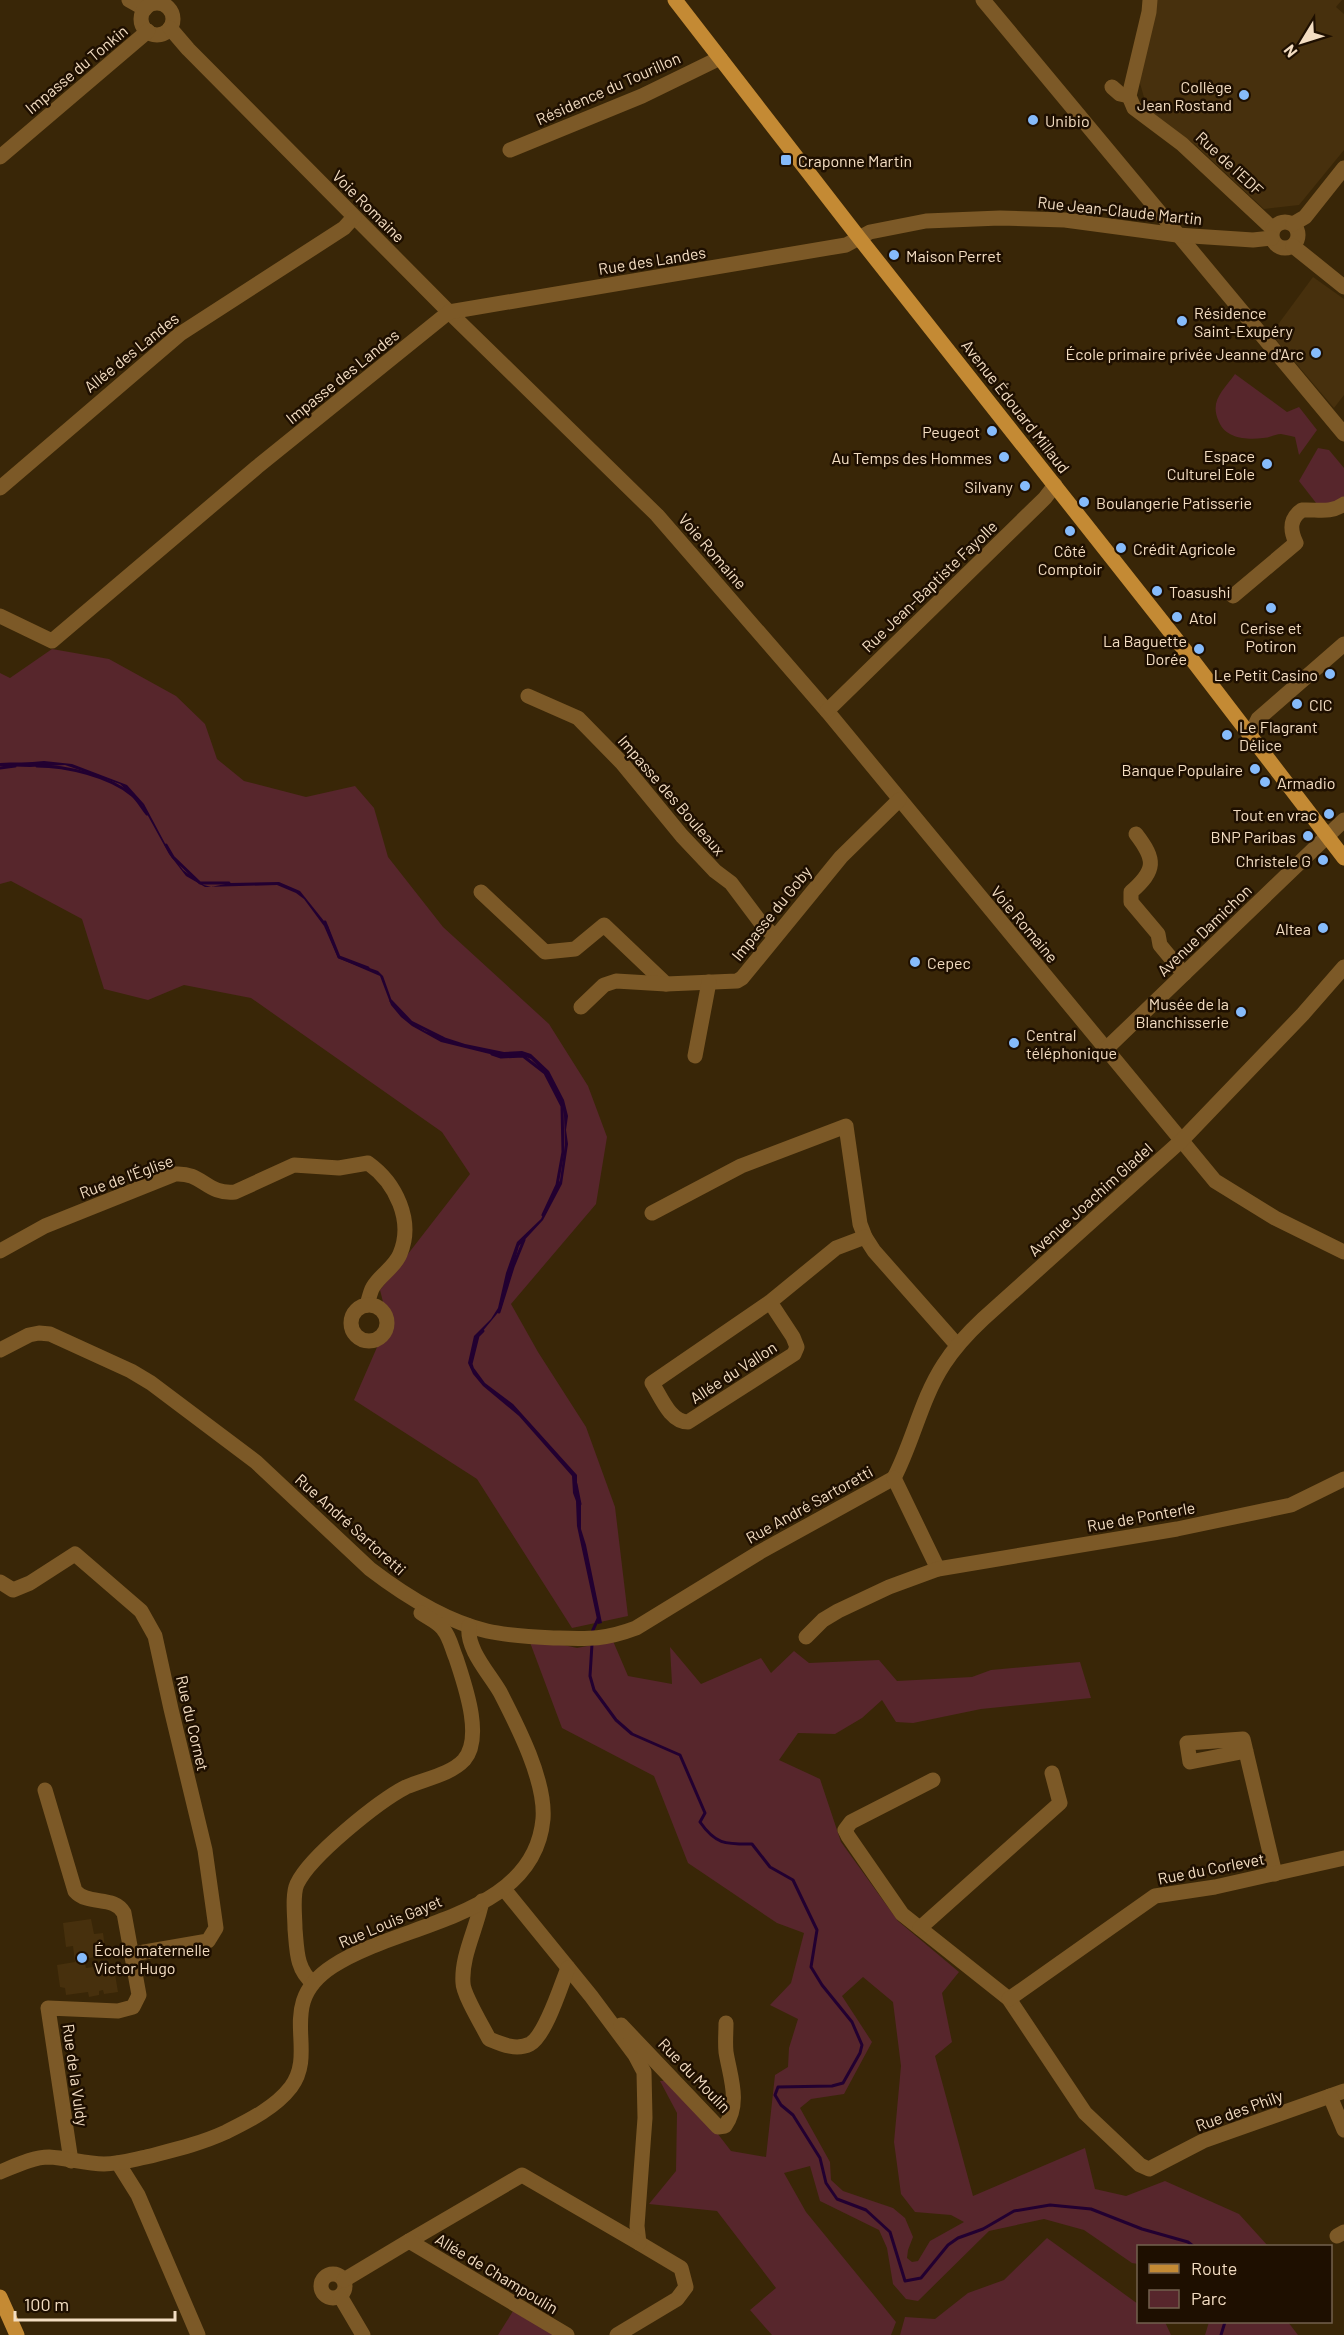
<svg xmlns="http://www.w3.org/2000/svg" width="1344" height="2335" font-family="Barlow,sans-serif">
  <style>
    .built { fill: #47300d }
    .green { fill: #57262c; fill-rule: evenodd }
    .water { fill: #220031 }
    .lines { fill: none; stroke-linecap: round; stroke-linejoin: round }
    .stream { stroke: #220031; stroke-width: 3 }
    .minor { stroke: #7c5927; stroke-width: 15 }
    .major { stroke: #c48a34; stroke-width: 15 }
    .poi-dot { fill: #86bbfb; stroke: #1e0f00; stroke-width: 2 }
    .labels { text-anchor: middle; dominant-baseline: central; stroke-width: 5; stroke-linejoin: round; paint-order: stroke }
    .street-label { font-size: 16px; fill: #f3ddc2; stroke: #1e0f00 }
    .poi-label { font-size: 16px; fill: #f3ddc2; stroke: #1e0f00; text-anchor: end }
  </style>
  <rect width="100%" height="100%" fill="#392607"/>
  <g class="built">
    <polygon points="1157,0 1342,0 1336,7 1344,14 1344,150 1299,205 1264,209 1194,144 1148,111 1139,80"/>
    <polygon points="1313,277 1344,299 1344,395 1334,408 1271,334"/>
    <polygon points="91,1919 94,1934 103,1933 106,1955 84,1959 86,1968 107,1965 108,1974 115,1974 118,1992 104,1994 103,1990 99,1991 99,1995 89,1997 88,1992 66,1995 65,1988 60,1987 57,1965 75,1962 73,1946 66,1947 63,1923"/>
  </g>
  <g class="green">
    <path d="M1235,374l52,38 12,-5 18,23 -18,25 -4,-18c-4,-1 -9,-2 -14,-3 -6,0 -12,4 -18,4 -15,2 -37,1 -44,-16 -10,-21 4,-31 16,-48z"/>
    <polygon points="1318,448 1329,450 1344,468 1344,499 1320,508 1299,481"/>
    <polygon points="52,649 109,659 176,696 205,724 217,759 244,781 306,797 355,786 374,808 388,857 443,927 549,1024 588,1086 607,1137 596,1204 511,1304 538,1352 586,1427 615,1507 628,1616 572,1628 477,1479 354,1400 388,1322 380,1290 470,1174 442,1132 251,998 184,985 148,1000 104,989 82,919 11,881 0,884 0,673 10,678"/>
    <path d="M528,1637l49,11 36,-7 15,35 44,8 -2,-37 31,37 60,-26 10,15 23,-22 15,12 70,-3 18,21 75,-4 19,-7 89,-8 11,36 -110,11 -68,14 -17,-1 -14,-22 -20,18 -27,16 -37,-1 -19,27 41,19 21,63 57,79 61,51 -17,21 10,49 -17,14 38,140 112,-48 10,41 31,7 39,-15 74,33 29,32h-130v18l-6,-1 -48,-33 -40,-11 -55,12 -71,70 -12,-2 -13,-15 -6,-36 -8,-18 -59,-29 -10,-35 -26,7 22,39 90,110 -5,13h-119l-22,-25 26,-22 -59,-77 -68,-7 27,-33 1,-58 -17,-32 20,-1 14,23 37,48 35,6 9,-82 13,-8 1,-19 9,-29 -28,-14 21,-22 13,-50 -27,-10 -89,-60 -34,-87 -92,-48zM863,1977l30,25 8,64 -7,76 7,52 14,18 36,3 13,7 -34,19 -12,20 -6,1 -5,-4 1,-8 5,-13 -8,-19 -12,-10 -50,-17 -12,-11 -1,-18 -30,-54 11,-9 33,-5 28,-52 -30,-46z"/>
    <polygon points="1047,2238 1138,2304 1138,2322 1165,2322 1171,2335 900,2335 905,2317 935,2319 968,2293 1004,2280"/>
    <polygon points="515,2308 558,2335 498,2335"/>
    <polygon points="1209,2322 1288,2322 1298,2335 1205,2335"/>
  </g>
  <path class="water" d="M44,761l28,3 55,21 17,19 24,45 15,21 21,15 7,2 19,-4 49,-1 21,9 28,35 11,31 39,14 5,5 10,28 18,18 14,9 40,13 39,8 18,-1 9,3 18,17 15,29 4,16 -2,14 2,14 -6,40 -19,36 -24,26 -18,63 -24,29 -6,26 14,19 28,21 64,71v16l4,13v25l5,16 16,78 -4,1 -21,-98 -1,-25 -3,-8 -1,-17 -53,-60 -36,-30 -10,-12 -5,-11 6,-27 17,-17 7,-11 8,-35 11,-31 24,-23 19,-39 5,-35 -1,-30 -2,-10 -16,-31 -15,-15 -10,-4 -19,2 -61,-15 -29,-16 -11,-9 -10,-12 -11,-29 -42,-18 -14,-32 -20,-27 -8,-6 -19,-8 -72,2 -19,-11 -17,-22 -27,-49 -22,-21 -55,-19 -35,2 -30,-1v-3c14,-1 29,0 44,-2z"/>
  <g class="lines">
    <g class="stream">
      <path d="M37,766c29,0 72,10 95,29 6,5 10,13 15,19"/>
      <polyline points="0,768 15,766"/>
      <polyline points="166,845 173,857 200,883 229,883"/>
      <polyline points="325,922 339,957 368,968"/>
      <polyline points="391,1001 411,1022 443,1038"/>
      <polyline points="492,1054 501,1057 523,1056 545,1073 562,1106 563,1152 557,1185 543,1215"/>
      <polyline points="499,1312 513,1267 524,1240"/>
      <polyline points="472,1367 471,1364 478,1336 483,1331"/>
      <polyline points="576,1484 580,1504"/>
      <polyline points="592,1632 598,1619"/>
      <path d="M592,1644l-2,32 4,14 22,30 16,14 48,21 25,58 -5,9c16,23 26,22 52,22l18,23 23,13 24,50 -6,37 11,18 30,37 10,23 -2,8 -17,30 -11,3 -54,1 -3,8 6,10 12,10 27,43 6,25 11,16 29,11 24,22 15,49 16,-3 27,-33 10,-7 25,-9 31,-18 36,-6 41,4 51,20 46,13 5,4"/>
      <polyline points="1221,2335 1225,2322"/>
    </g>
    <g class="minor">
      <polyline points="129,0 145,9"/>
      <polyline points="983,0 1344,434"/>
      <polyline points="1150,0 1149,12 1129,96 1134,108 1182,144 1273,229"/>
      <circle cx="157" cy="19" r="16"/>
      <polyline points="170,28 188,49 449,312 657,515 827,711 1215,1181 1275,1218 1344,1252"/>
      <polyline points="1112,87 1120,94 1129,96"/>
      <polyline points="510,150 642,96 720,58"/>
      <polyline points="0,157 148,31"/>
      <circle cx="1285" cy="235" r="13"/>
      <polyline points="1293,224 1305,217 1344,168"/>
      <polyline points="1293,246 1344,287"/>
      <polyline points="0,488 180,334 344,228 354,217"/>
      <path d="M1233,596l63,-53c-6,-13 -7,-24 6,-33 15,-1 28,4 42,-6"/>
      <polyline points="0,616 52,641 257,467 449,312 846,245 870,232 926,221 1000,218 1065,220 1177,235 1253,240 1272,238"/>
      <polyline points="528,696 578,718 622,763 682,836 715,871 731,883 764,927 775,936"/>
      <polyline points="827,711 1045,498 1055,485"/>
      <polyline points="1250,735 1258,719 1344,644"/>
      <path d="M1136,834c20,26 20,36 -5,58v10l27,32 2,11 24,29"/>
      <polyline points="481,892 545,952 575,949 604,925 666,984"/>
      <polyline points="581,1007 604,985 616,981 666,984 737,981 742,978 841,857 899,800"/>
      <polyline points="1106,1049 1344,820"/>
      <polyline points="695,1056 709,982"/>
      <polyline points="652,1213 741,1166 846,1126 860,1224 865,1237 874,1251 957,1345"/>
      <path d="M0,1251l45,-25 130,-52c28,-2 31,21 60,18l59,-27 45,3 29,-5c28,20 46,58 32,91 -5,13 -20,21 -27,33 -3,5 -4,12 -6,18"/>
      <path d="M770,1302l23,35 4,10 -3,7 -106,68c-18,0 -27,-25 -36,-39l118,-81 66,-54 29,-11"/>
      <circle cx="369" cy="1323" r="18"/>
      <path d="M0,1350l29,-15 10,-2 11,1 81,37 20,12 105,79 114,107c34,26 74,52 117,62 22,5 46,6 68,7 34,1 49,2 81,-10l124,-76 134,-74"/>
      <path d="M894,1478c19,-36 27,-79 50,-114 11,-17 24,-31 39,-45l199,-179 121,-126 41,-47"/>
      <polyline points="894,1478 938,1569"/>
      <polyline points="0,1582 13,1590 30,1583 75,1554 141,1611 155,1636 171,1709 205,1850 216,1928 208,1941 133,1954"/>
      <polyline points="806,1637 823,1620 838,1611 889,1587 938,1569 1177,1529 1291,1505 1344,1479"/>
      <polyline points="1246,1751 1190,1762 1187,1743 1243,1739 1275,1874"/>
      <polyline points="933,1780 851,1822 845,1830 848,1836 902,1914 1009,1999 1085,2113 1140,2165 1149,2169 1203,2141 1344,2091"/>
      <path d="M45,1790l30,101c13,15 39,4 49,22l15,82 -6,12 -15,4 -70,-3 23,153"/>
      <polyline points="504,1889 591,1996 635,2055 644,2072 645,2118 637,2226 639,2243 681,2268 686,2287 677,2299 617,2335"/>
      <path d="M482,1901c-5,27 -21,55 -19,82 0,11 20,44 26,56 12,5 27,12 41,5 16,-9 31,-59 38,-76"/>
      <polyline points="920,1928 1060,1803 1052,1773"/>
      <path d="M313,1983c-17,-14 -16,-33 -18,-54 0,-12 -3,-34 2,-45 13,-28 82,-83 109,-97 18,-8 44,-12 58,-27 20,-23 0,-77 -8,-102 -4,-9 -6,-21 -13,-29 -5,-7 -15,-11 -22,-16"/>
      <polyline points="1009,1999 1155,1896 1215,1887 1344,1858"/>
      <path d="M621,2025l97,102 7,-1c16,-23 5,-49 1,-74 -1,-9 0,-19 0,-29"/>
      <polyline points="1330,2096 1344,2130"/>
      <polyline points="118,2163 138,2195 198,2335"/>
      <path d="M0,2172c15,-6 33,-15 49,-15 18,1 37,7 55,7 15,0 28,-4 42,-7 27,-7 54,-13 80,-25 22,-11 49,-24 65,-45 28,-38 -17,-83 42,-121 67,-44 201,-48 210,-147 3,-38 -26,-94 -43,-127 -11,-19 -34,-43 -31,-66"/>
      <polyline points="1337,2236 1344,2232"/>
      <polyline points="409,2241 522,2175 639,2243"/>
      <circle cx="333" cy="2286" r="12"/>
      <polyline points="344,2280 409,2241 567,2335"/>
      <polyline points="340,2296 363,2335"/>
    </g>
    <g class="major">
      <polyline points="675,0 860,239 1187,653 1344,858"/>
      <polyline points="0,2297 17,2335"/>
    </g>
  </g>
  <g class="poi-dot">
    <circle cx="1244" cy="95" r="6"/>
    <circle cx="1033" cy="120" r="6"/>
    <rect x="780" y="154" width="12" height="12" rx="3"/>
    <circle cx="894" cy="255" r="6"/>
    <circle cx="1182" cy="321" r="6"/>
    <circle cx="1316" cy="353" r="6"/>
    <circle cx="992" cy="431" r="6"/>
    <circle cx="1004" cy="457" r="6"/>
    <circle cx="1267" cy="464" r="6"/>
    <circle cx="1025" cy="486" r="6"/>
    <circle cx="1084" cy="502" r="6"/>
    <circle cx="1070" cy="531" r="6"/>
    <circle cx="1121" cy="548" r="6"/>
    <circle cx="1157" cy="591" r="6"/>
    <circle cx="1271" cy="608" r="6"/>
    <circle cx="1177" cy="617" r="6"/>
    <circle cx="1199" cy="649" r="6"/>
    <circle cx="1330" cy="674" r="6"/>
    <circle cx="1297" cy="704" r="6"/>
    <circle cx="1227" cy="735" r="6"/>
    <circle cx="1255" cy="769" r="6"/>
    <circle cx="1265" cy="782" r="6"/>
    <circle cx="1329" cy="814" r="6"/>
    <circle cx="1308" cy="836" r="6"/>
    <circle cx="1323" cy="860" r="6"/>
    <circle cx="1323" cy="928" r="6"/>
    <circle cx="915" cy="962" r="6"/>
    <circle cx="1241" cy="1012" r="6"/>
    <circle cx="1014" cy="1043" r="6"/>
    <circle cx="82" cy="1958" r="6"/>
  </g>
  <g class="labels">
    <g class="street-label">
      <text transform="translate(76 69) rotate(-40)">Impasse du Tonkin</text>
      <text transform="translate(608 88) rotate(-24)">Résidence du Tourillon</text>
      <text transform="translate(1230 163) rotate(43)">Rue de l'EDF</text>
      <text transform="translate(369 206) rotate(45)">Voie Romaine</text>
      <text transform="translate(1120 210) rotate(6)">Rue Jean-Claude Martin</text>
      <text transform="translate(652 260) rotate(-9)">Rue des Landes</text>
      <text transform="translate(131 352) rotate(-39)">Allée des Landes</text>
      <text transform="translate(342 376) rotate(-39)">Impasse des Landes</text>
      <text transform="translate(1016 406) rotate(52)">Avenue Édouard Millaud</text>
      <text transform="translate(713 551) rotate(49)">Voie Romaine</text>
      <text transform="translate(929 586) rotate(-44)">Rue Jean-Baptiste Fayolle</text>
      <text transform="translate(672 795) rotate(49)">Impasse des Bouleaux</text>
      <text transform="translate(771 913) rotate(-51)">Impasse du Goby</text>
      <text transform="translate(1025 924) rotate(50)">Voie Romaine</text>
      <text transform="translate(1204 930) rotate(-44)">Avenue Damichon</text>
      <text transform="translate(126 1176) rotate(-20)">Rue de l'Église</text>
      <text transform="translate(1090 1199) rotate(-42)">Avenue Joachim Gladel</text>
      <text transform="translate(733 1372) rotate(-33)">Allée du Vallon</text>
      <text transform="translate(809 1504) rotate(-29)">Rue André Sartoretti</text>
      <text transform="translate(1141 1516) rotate(-10)">Rue de Ponterle</text>
      <text transform="translate(351 1524) rotate(42)">Rue André Sartoretti</text>
      <text transform="translate(193 1723) rotate(77)">Rue du Cornet</text>
      <text transform="translate(1211 1868) rotate(-11)">Rue du Corlevet</text>
      <text transform="translate(390 1921) rotate(-23)">Rue Louis Gayet</text>
      <text transform="translate(76 2075) rotate(82)">Rue de la Vuldy</text>
      <text transform="translate(695 2075) rotate(46)">Rue du Moulin</text>
      <text transform="translate(1239 2110) rotate(-20)">Rue des Phily</text>
      <text transform="translate(497 2273) rotate(31)">Allée de Champoulin</text>
    </g>
    <g class="poi-label">
      <text x="1232" y="86">Collège<tspan x="1232" dy="18">Jean Rostand</tspan></text>
      <text x="1045" y="120" text-anchor="start">Unibio</text>
      <text x="798" y="160" text-anchor="start">Craponne Martin</text>
      <text x="906" y="255" text-anchor="start">Maison Perret</text>
      <text x="1194" y="312" text-anchor="start">Résidence<tspan x="1194" dy="18">Saint-Exupéry</tspan></text>
      <text x="1304" y="353">École primaire privée Jeanne d'Arc</text>
      <text x="980" y="431">Peugeot</text>
      <text x="1255" y="455">Espace<tspan x="1255" dy="18">Culturel Eole</tspan></text>
      <text x="992" y="457">Au Temps des Hommes</text>
      <text x="1013" y="486">Silvany</text>
      <text x="1096" y="502" text-anchor="start">Boulangerie Patisserie</text>
      <text x="1133" y="548" text-anchor="start">Crédit Agricole</text>
      <text x="1070" y="550" text-anchor="middle">Côté<tspan x="1070" dy="18">Comptoir</tspan></text>
      <text x="1169" y="591" text-anchor="start">Toasushi</text>
      <text x="1189" y="617" text-anchor="start">Atol</text>
      <text x="1271" y="627" text-anchor="middle">Cerise et<tspan x="1271" dy="18">Potiron</tspan></text>
      <text x="1187" y="640">La Baguette<tspan x="1187" dy="18">Dorée</tspan></text>
      <text x="1318" y="674">Le Petit Casino</text>
      <text x="1309" y="704" text-anchor="start">CIC</text>
      <text x="1239" y="726" text-anchor="start">Le Flagrant<tspan x="1239" dy="18">Délice</tspan></text>
      <text x="1243" y="769">Banque Populaire</text>
      <text x="1277" y="782" text-anchor="start">Armadio</text>
      <text x="1317" y="814">Tout en vrac</text>
      <text x="1296" y="836">BNP Paribas</text>
      <text x="1311" y="860">Christele G</text>
      <text x="1311" y="928">Altea</text>
      <text x="927" y="962" text-anchor="start">Cepec</text>
      <text x="1229" y="1003">Musée de la<tspan x="1229" dy="18">Blanchisserie</tspan></text>
      <text x="1026" y="1034" text-anchor="start">Central<tspan x="1026" dy="18">téléphonique</tspan></text>
      <text x="94" y="1949" text-anchor="start">École maternelle<tspan x="94" dy="18">Victor Hugo</tspan></text>
    </g>
  </g>
  <rect x="1137" y="2245" width="195" height="78" fill="#1e0f00" stroke="#73614e" stroke-width="1.5"/>
  <rect x="1149" y="2264" width="30" height="9" fill="#c48a34" stroke="#73614e" stroke-width="1.5"/>
  <text x="1191" y="2275" font-size="18" fill="#f3ddc2">Route</text>
  <rect x="1149" y="2290" width="30" height="18" fill="#57262c" stroke="#73614e" stroke-width="1.5"/>
  <text x="1191" y="2305" font-size="18" fill="#f3ddc2">Parc</text>
  <g transform="translate(1302 42) rotate(232)" stroke="#1e0f00" stroke-width="4.5" paint-order="stroke">
  <path d="M0-4.5L10 22L0 15L-10 22Z" fill="#f3ddc2"/>
  <text y="-9" font-size="16" font-weight="bold" text-anchor="middle" fill="#f3ddc2">N</text>
  </g>
  <path d="M15 2311v9h160v-9" fill="none" stroke="#f3ddc2" stroke-width="3"/>
  <text x="24" y="2311" font-size="18" fill="#f3ddc2" stroke="#1e0f00" stroke-width="4.5" paint-order="stroke">100 m</text>
</svg>
